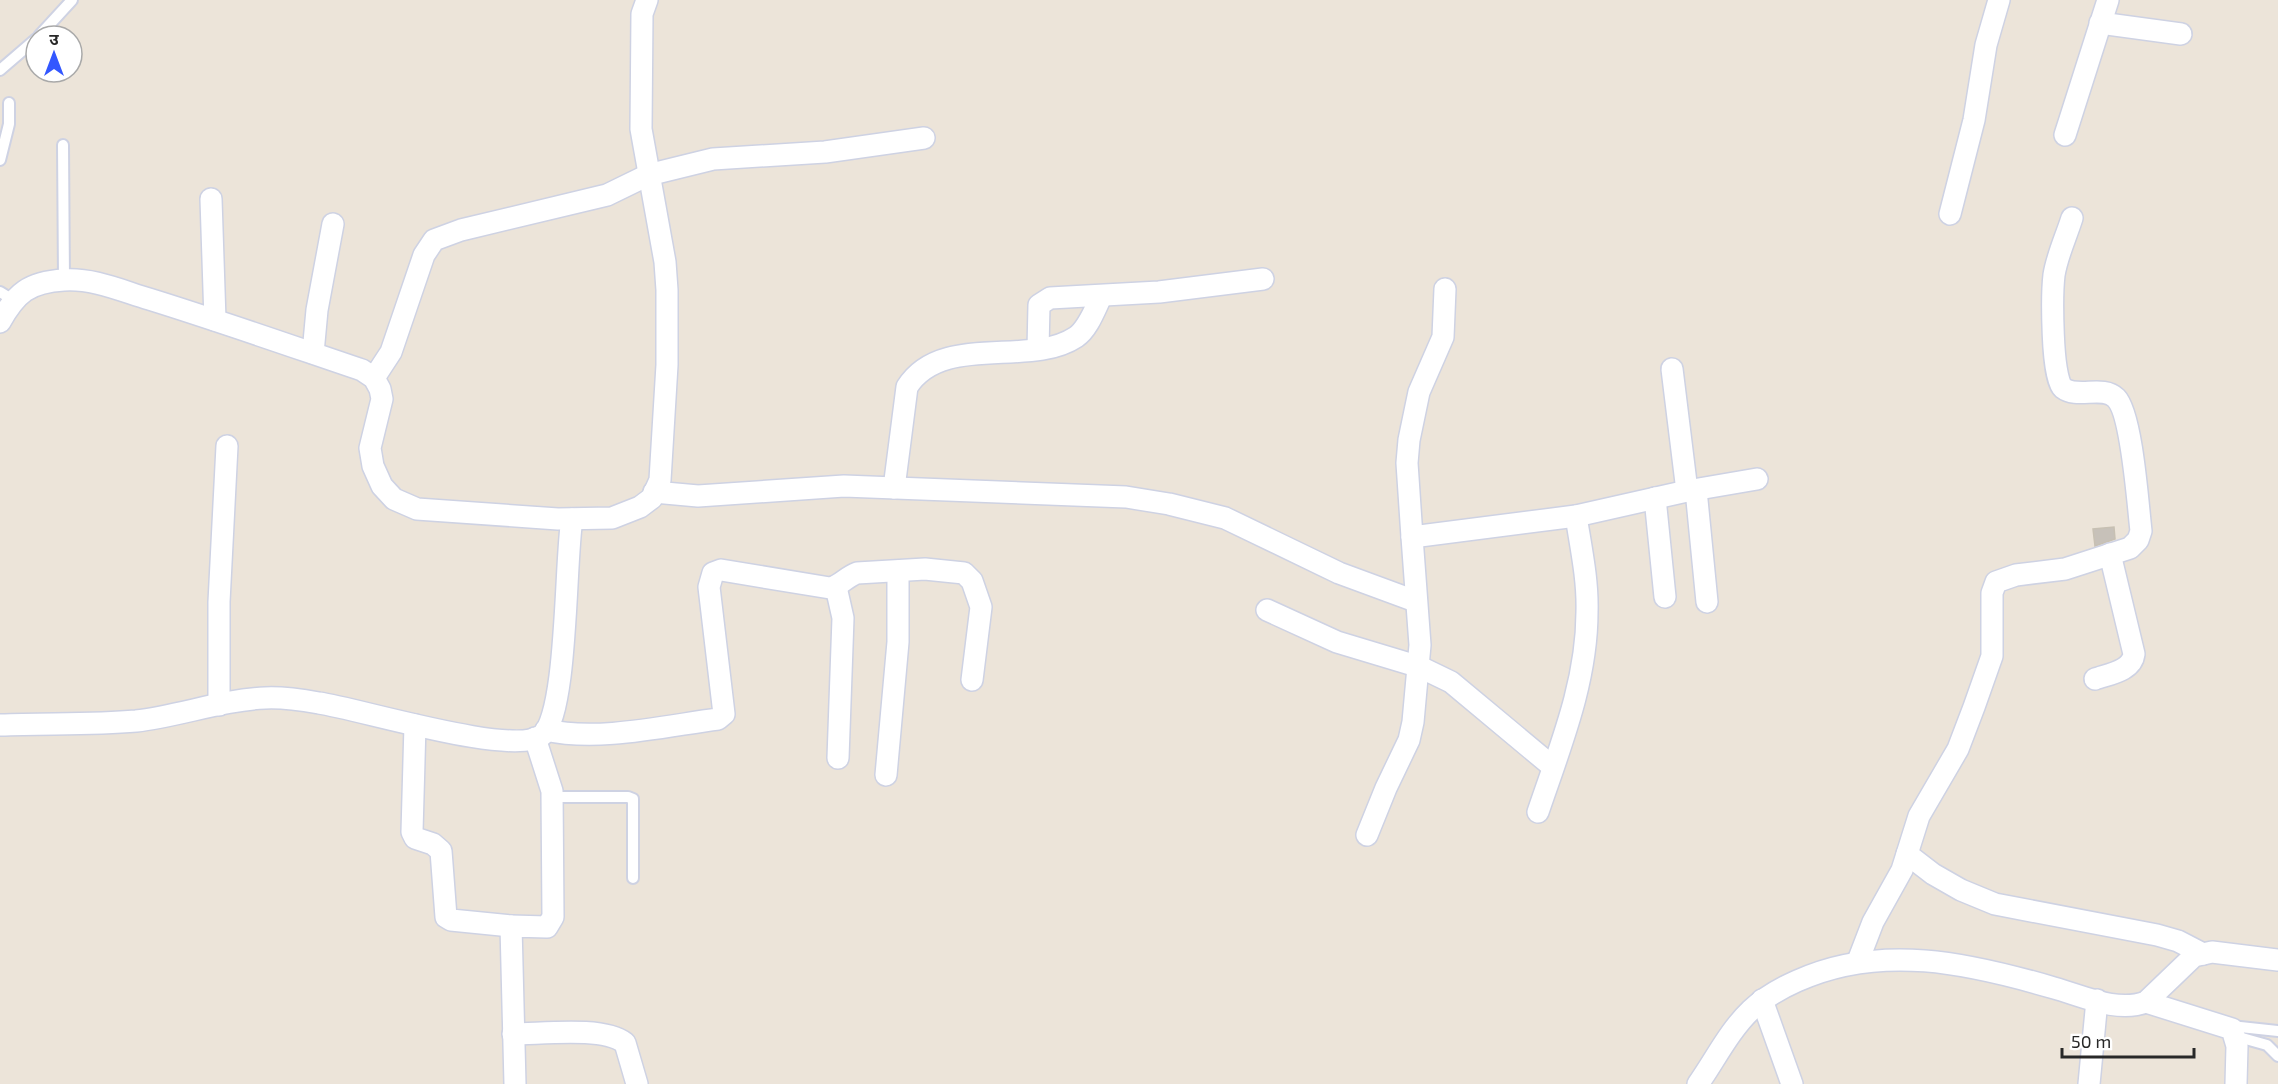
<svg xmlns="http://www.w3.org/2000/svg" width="2278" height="1084" font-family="'Exo 2','Noto Sans Devanagari',sans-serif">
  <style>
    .building { fill: #c7c1b9; stroke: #c7c0b3; stroke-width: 1.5 }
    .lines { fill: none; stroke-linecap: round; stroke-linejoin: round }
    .service-casing { stroke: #ced2e3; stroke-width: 14 }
    .minor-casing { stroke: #ced2e3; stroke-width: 24 }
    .service { stroke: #fff; stroke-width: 10 }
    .minor { stroke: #fff; stroke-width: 21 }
  </style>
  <rect width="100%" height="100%" fill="#ece4d9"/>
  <polygon class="building" points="2114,527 2115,539 2095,546 2093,529"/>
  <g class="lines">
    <defs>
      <g id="service">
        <polyline points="39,36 72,0"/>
        <polyline points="0,70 36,39"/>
        <polyline points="63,145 64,280"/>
        <polyline points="0,160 9,124 9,103"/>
        <polyline points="0,292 13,300"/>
        <polyline points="552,797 628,797 633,799 633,878"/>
        <polyline points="2231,1026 2278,1031"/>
        <polyline points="2235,1036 2267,1045 2278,1056"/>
      </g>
      <g id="minor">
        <polyline points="2100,23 2181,34"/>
        <polyline points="2065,135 2108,0"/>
        <polyline points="211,199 215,320"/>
        <polyline points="1950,214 1974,120 1986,45 1999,0"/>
        <path d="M0,322c16,-29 29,-40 64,-42 29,-2 58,11 85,19 71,22 142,47 213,71l12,8 6,11 2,10 -12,49 3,18 9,20 12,13 23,10 141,10 54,-1 28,-11 12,-9 8,-18 7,-115v-75l-2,-28 -24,-133 1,-115 5,-14"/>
        <polyline points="1038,349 1039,305 1050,298 1159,292 1263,279"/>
        <polyline points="313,353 317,310 333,224"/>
        <polyline points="1672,369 1687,491"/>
        <polyline points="374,378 391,352 424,255 434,240 461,230 607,195 648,175 713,159 825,152 924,138"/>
        <path d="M894,488l13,-101c35,-55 123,-19 169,-50 12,-8 19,-28 25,-40"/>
        <polyline points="1696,490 1707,602"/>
        <polyline points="654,492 698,496 844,486 1126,497 1169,504 1225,518 1339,573 1415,601"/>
        <polyline points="1655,498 1665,597"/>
        <polyline points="1412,537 1407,463 1409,440 1419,392 1443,337 1445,289"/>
        <polyline points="836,587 843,618 838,758"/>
        <polyline points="1267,610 1337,642 1420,667 1451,682 1553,767"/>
        <path d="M2095,679c14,-5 37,-8 39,-25l-24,-100"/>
        <polyline points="219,705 219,602 227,446"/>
        <path d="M0,725c45,-2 91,0 136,-4 43,-5 86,-21 129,-23 18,-1 37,2 54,5 41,6 192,53 222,33 27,-18 24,-179 31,-217"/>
        <polyline points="415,725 412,832 415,838 433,844 441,851 446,917 451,920 511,926"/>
        <path d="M546,730c52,12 119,-4 172,-11l6,-5 -15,-127 4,-14 8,-3 109,18c10,-2 16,-11 27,-15l68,-4 39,4 8,8 9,26 -9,73"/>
        <polyline points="886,775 898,642 898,571"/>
        <path d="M1538,812c22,-65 49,-130 49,-200 1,-32 -6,-64 -11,-96"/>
        <polyline points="1367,835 1386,788 1409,740 1413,722 1420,645 1412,537 1576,516 1687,491 1757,479"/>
        <polyline points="1907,854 1933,874 1961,890 1995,904 2157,935 2178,941 2203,954"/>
        <path d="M1858,961l15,-39 29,-52 17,-54 39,-67 16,-42 18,-51v-63l4,-11 20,-7 49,-6 65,-21 8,-8 3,-9c-3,-25 -9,-117 -25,-133 -13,-13 -39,1 -53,-10 -12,-10 -11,-96 -9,-113 3,-19 12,-38 18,-57"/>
        <polyline points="1762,1000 1792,1084"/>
        <polyline points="2146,1002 2232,1029 2237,1046 2236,1084"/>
        <path d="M513,1034c29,0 90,-8 112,9l12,41"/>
        <polyline points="515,1084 511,926 547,927 553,917 552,791 535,738"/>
        <path d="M1698,1084c17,-24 31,-53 53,-74 14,-13 28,-21 46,-29 83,-38 172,-18 257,7 29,8 63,25 92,14l48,-46 18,-4 66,8"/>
        <polyline points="2089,1084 2097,1000"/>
      </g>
    </defs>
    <use href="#service" class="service-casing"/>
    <use href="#minor" class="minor-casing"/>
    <use href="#service" class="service"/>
    <use href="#minor" class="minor"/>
  </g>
  <g transform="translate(54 54)"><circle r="28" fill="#ffffff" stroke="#a9a9a9" stroke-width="1.5"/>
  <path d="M0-4.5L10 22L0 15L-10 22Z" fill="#3357ff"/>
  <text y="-9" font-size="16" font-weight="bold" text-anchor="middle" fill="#282828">उ</text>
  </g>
  <path d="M2062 1048v9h132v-9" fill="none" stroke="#282828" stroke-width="3"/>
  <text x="2071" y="1048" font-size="18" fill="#282828" stroke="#ffffff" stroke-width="4.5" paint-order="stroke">50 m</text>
</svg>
